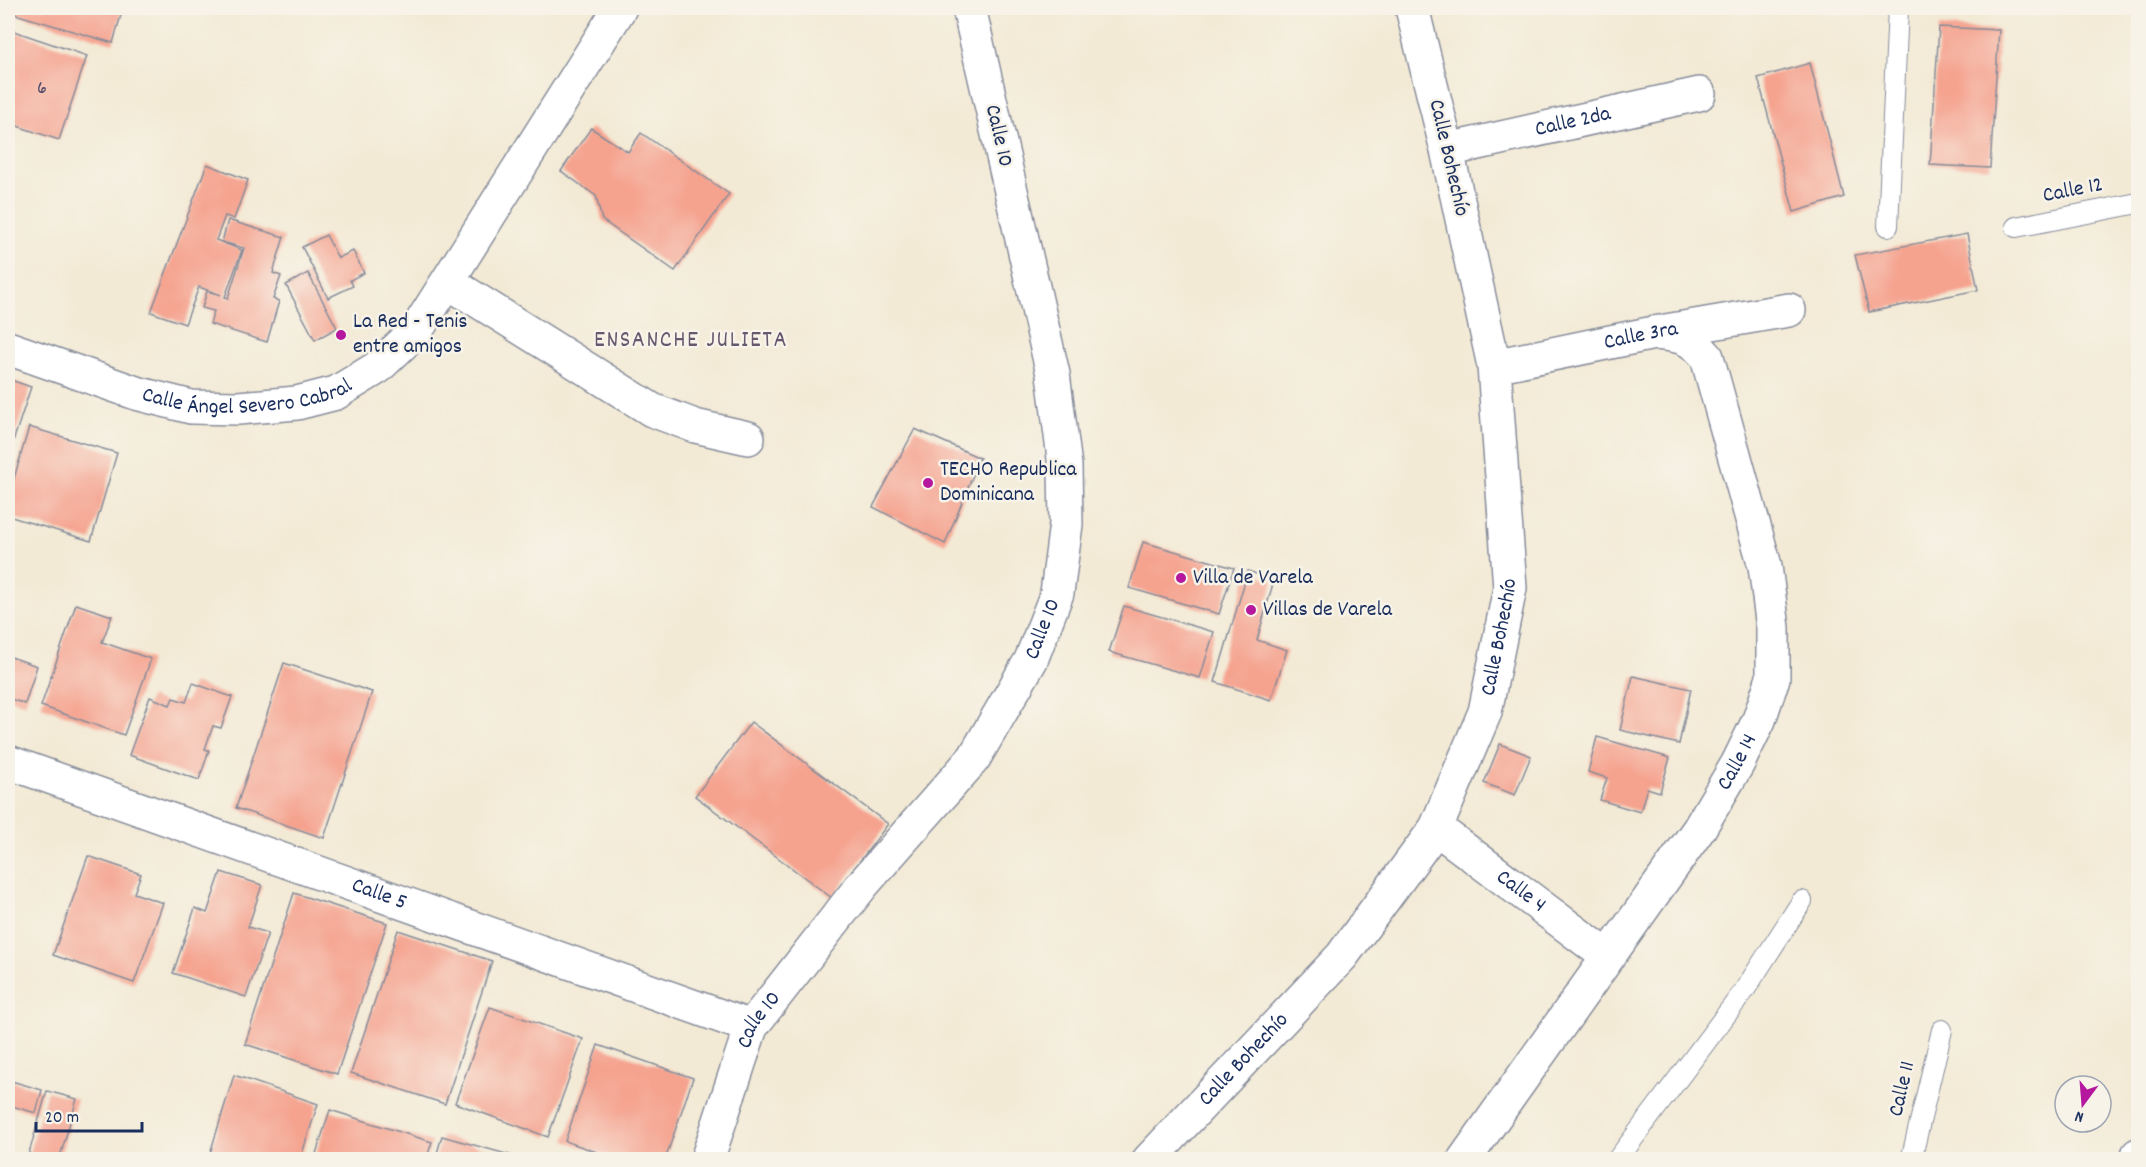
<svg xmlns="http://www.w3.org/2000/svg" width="2146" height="1167" font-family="Dekko,sans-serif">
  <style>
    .building { fill: #f5a38f }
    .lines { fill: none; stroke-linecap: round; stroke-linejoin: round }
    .service-casing { stroke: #878c9a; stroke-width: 22 }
    .minor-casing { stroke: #878c9a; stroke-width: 36 }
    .tertiary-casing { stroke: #878c9a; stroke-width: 36 }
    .service { stroke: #fff; stroke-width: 20 }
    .minor { stroke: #fff; stroke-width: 33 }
    .tertiary { stroke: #fff; stroke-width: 33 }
    .poi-dot { fill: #b5179e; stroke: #f7f3e8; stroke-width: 2 }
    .labels { text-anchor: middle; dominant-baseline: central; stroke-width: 5; stroke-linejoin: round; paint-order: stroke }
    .number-label { font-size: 20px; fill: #524c6a }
    .street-label { font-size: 22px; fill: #1b2f5e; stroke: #f7f3e8 }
    .poi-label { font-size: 22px; fill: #1b2f5e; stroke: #f7f3e8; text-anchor: start }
    .neighbourhood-label { font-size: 24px; letter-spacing: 1.5px; fill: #67586f; stroke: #f7f3e8 }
  </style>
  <rect width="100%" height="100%" fill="#f7f3e8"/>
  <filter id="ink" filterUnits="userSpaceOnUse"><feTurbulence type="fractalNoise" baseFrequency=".0167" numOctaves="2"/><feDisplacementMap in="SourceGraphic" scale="12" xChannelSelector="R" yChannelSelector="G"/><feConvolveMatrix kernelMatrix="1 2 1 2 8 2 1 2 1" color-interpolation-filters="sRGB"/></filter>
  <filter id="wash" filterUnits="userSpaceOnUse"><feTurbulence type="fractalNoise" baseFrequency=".008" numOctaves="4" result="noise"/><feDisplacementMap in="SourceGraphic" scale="24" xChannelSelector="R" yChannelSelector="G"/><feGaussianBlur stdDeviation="1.35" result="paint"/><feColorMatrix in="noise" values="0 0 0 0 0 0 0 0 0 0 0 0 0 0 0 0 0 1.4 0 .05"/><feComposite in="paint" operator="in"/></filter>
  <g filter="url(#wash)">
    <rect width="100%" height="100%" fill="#f3ead5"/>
    <g id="blocks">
      <g class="building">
        <polygon points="8,8 123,8 113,43 8,12"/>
        <polygon points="1939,27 1999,30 1990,168 1930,165"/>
        <polygon points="8,29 87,56 59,140 8,123"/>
        <polygon points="1810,63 1844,197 1794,212 1758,78"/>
        <polygon points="591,128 628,152 641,133 729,194 675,271 602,220 596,196 561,171"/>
        <polygon points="207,164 248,180 234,219 225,216 216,240 242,250 225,297 228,298 244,248 222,242 228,220 284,237 273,273 281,276 273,299 279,301 267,342 210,324 214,311 202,308 207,291 221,295 199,287 185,324 151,312"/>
        <polygon points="1967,234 1978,290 1869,312 1855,255"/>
        <polygon points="326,235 338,258 353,251 364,273 350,280 353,286 328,298 302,247"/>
        <polygon points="308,273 337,328 315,340 286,285"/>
        <polygon points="8,379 31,387 8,457"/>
        <polygon points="29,427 117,453 91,541 8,516 8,499"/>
        <polygon points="915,429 980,458 945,544 873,507"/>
        <polygon points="1143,542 1234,568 1219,614 1129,588"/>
        <polygon points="1248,571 1274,580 1257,640 1287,650 1271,700 1215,682"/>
        <polygon points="76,604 112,616 102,642 151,659 124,735 41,706"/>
        <polygon points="1124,606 1214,632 1200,678 1109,652"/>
        <polygon points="8,656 37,666 25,704 8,698"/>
        <polygon points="284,663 372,692 324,838 236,808"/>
        <polygon points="1633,676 1691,689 1679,744 1620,730"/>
        <polygon points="193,683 232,697 221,728 213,726 205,749 209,751 199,780 129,755 150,697 170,705 173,698 186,702"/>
        <polygon points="751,722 888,824 832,898 695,796"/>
        <polygon points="1597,737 1670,758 1660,792 1647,788 1640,812 1600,800 1607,778 1588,772"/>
        <polygon points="1500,744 1531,756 1515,795 1484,783"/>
        <polygon points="88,856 141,874 134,893 163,903 134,983 53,955"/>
        <polygon points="221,872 262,885 248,927 268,933 246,997 173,973 195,908 207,913"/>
        <polygon points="294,893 387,923 337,1074 245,1044"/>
        <polygon points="398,930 492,961 445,1104 351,1073"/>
        <polygon points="490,1007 583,1039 548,1137 455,1103"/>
        <polygon points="598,1045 693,1078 665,1160 620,1160 565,1141"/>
        <polygon points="234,1075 318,1104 300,1160 208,1160"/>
        <polygon points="8,1080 42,1090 36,1113 8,1105"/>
        <polygon points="47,1091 77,1099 59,1160 27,1160"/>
        <polygon points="330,1110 432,1142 426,1160 314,1160"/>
        <polygon points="442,1136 524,1159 523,1160 435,1160"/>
      </g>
    </g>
  </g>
  <g filter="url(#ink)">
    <use href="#blocks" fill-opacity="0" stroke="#878c9a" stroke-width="1.5"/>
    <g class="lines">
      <defs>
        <g id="service">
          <polyline points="1888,226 1898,8"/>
          <polyline points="2016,227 2138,203"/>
          <polyline points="1617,1160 1744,991 1802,901"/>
          <polyline points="1911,1160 1942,1030"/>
        </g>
        <g id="minor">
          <path id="s1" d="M1447,150l252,-56"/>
          <polyline points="448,282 652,410 695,426 748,438"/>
          <path id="s2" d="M8,348l128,45 55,14 47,1 59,-5 39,-10 41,-25 39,-37 204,-323"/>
          <path id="s3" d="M1494,366l160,-33 135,-23"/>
          <path id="s4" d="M8,762l743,265"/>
          <path id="s5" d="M1436,828l171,128"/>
          <path id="s6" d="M707,1160l44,-133 112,-143 111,-126 57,-98 26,-67 9,-69 -1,-58 -12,-92 -84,-366"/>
          <path id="s7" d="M1149,1160l193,-204 94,-128 49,-116 25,-124 -16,-222 -47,-216 -35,-142"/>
          <path id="s8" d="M1464,1160l235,-331 39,-66 21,-43 14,-42v-50l-8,-62 -58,-209c-17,-21 -28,-22 -53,-24"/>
        </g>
        <polyline id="tertiary" points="2138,1160 2138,1155"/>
      </defs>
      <use href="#service" class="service-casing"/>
      <use href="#minor" class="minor-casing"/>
      <use href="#tertiary" class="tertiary-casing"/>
      <use href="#service" class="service"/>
      <use href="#minor" class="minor"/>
      <use href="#tertiary" class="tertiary"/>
    </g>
  </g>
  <g class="poi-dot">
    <circle cx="341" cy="335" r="6"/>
    <circle cx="928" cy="483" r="6"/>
    <circle cx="1181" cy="578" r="6"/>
    <circle cx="1251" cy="610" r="6"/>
  </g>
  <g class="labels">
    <g class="number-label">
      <text x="42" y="89">6</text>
    </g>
    <g class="street-label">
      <text stroke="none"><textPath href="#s1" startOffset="129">Calle 2da</textPath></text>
      <text transform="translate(998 136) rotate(77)">Calle 10</text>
      <text transform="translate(1448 158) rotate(77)">Calle Bohechío</text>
      <text transform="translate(2073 191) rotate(-11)">Calle 12</text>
      <text stroke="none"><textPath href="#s3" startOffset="150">Calle 3ra</textPath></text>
      <text stroke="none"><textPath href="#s2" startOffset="249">Calle Ángel Severo Cabral</textPath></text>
      <text stroke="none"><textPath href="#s6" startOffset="636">Calle 10</textPath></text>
      <text stroke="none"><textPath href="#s7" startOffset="642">Calle Bohechío</textPath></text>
      <text stroke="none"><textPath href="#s8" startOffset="483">Calle 14</textPath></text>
      <text stroke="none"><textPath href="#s5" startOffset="106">Calle 4</textPath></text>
      <text stroke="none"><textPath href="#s4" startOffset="394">Calle 5</textPath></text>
      <text stroke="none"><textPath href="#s6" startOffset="150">Calle 10</textPath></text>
      <text stroke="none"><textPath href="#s7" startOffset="138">Calle Bohechío</textPath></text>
      <text transform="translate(1903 1089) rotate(-77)">Calle 11</text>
    </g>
    <g class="poi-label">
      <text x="353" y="322">La Red - Tenis<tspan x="353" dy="25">entre amigos</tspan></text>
      <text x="940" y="470">TECHO Republica<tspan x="940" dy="25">Dominicana</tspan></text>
      <text x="1193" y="578">Villa de Varela</text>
      <text x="1263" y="610">Villas de Varela</text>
    </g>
    <g class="neighbourhood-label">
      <text x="691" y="341">ENSANCHE JULIETA</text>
    </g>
  </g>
  <rect width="2146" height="1167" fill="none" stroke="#f7f3e8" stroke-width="30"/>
  <g transform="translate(2083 1104) rotate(196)"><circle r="28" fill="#f7f3e8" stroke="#9fa5b1" stroke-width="1.5"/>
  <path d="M0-4.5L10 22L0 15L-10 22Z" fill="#b5179e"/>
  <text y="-9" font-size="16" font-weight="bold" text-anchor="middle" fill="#1b2f5e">N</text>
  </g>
  <path d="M36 1122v9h106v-9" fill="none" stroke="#1b2f5e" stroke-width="3"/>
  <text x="45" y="1122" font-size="18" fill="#1b2f5e" stroke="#f7f3e8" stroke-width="4.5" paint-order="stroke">20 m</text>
</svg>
